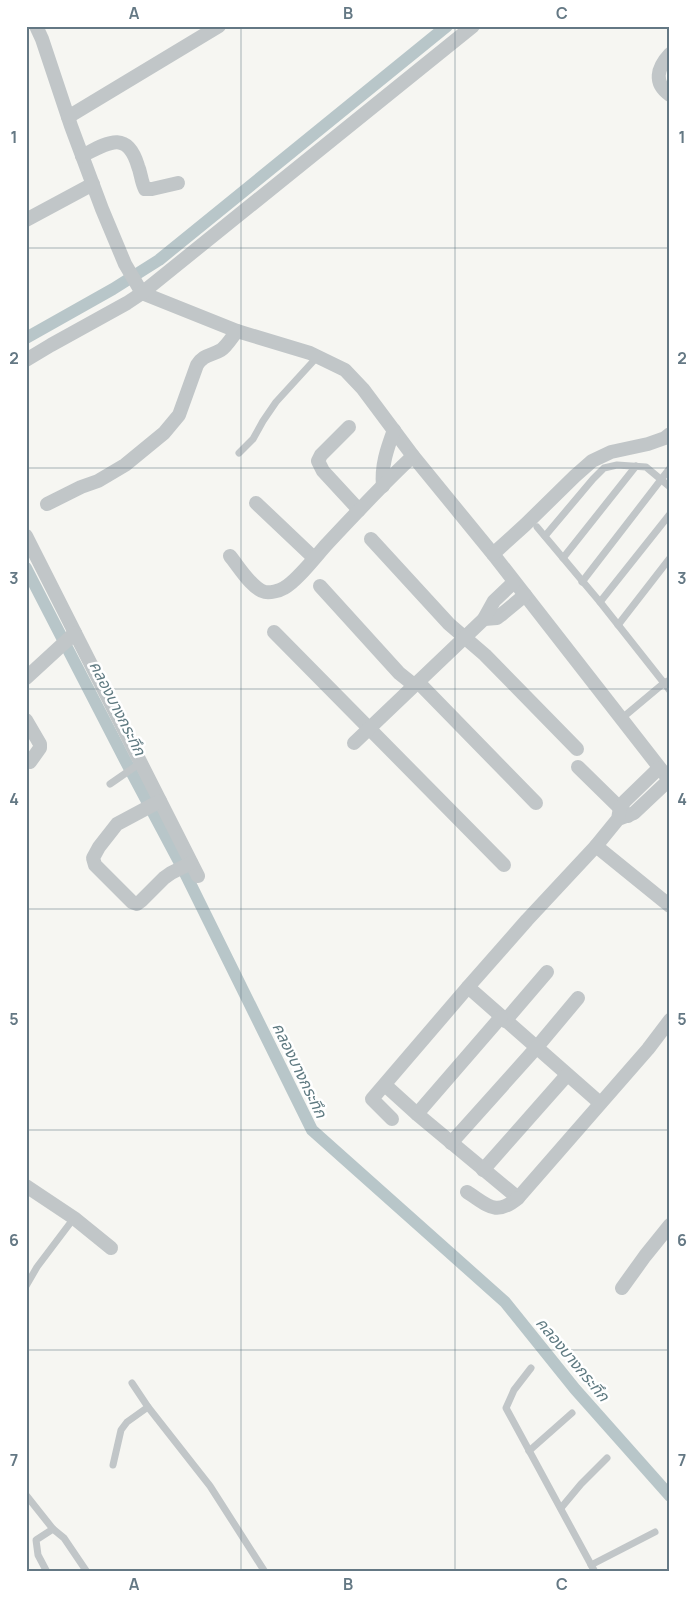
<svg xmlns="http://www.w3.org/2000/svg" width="696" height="1598" font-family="Manrope,'Noto Sans Thai',sans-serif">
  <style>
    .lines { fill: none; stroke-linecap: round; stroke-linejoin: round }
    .canal { stroke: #b8c6c9; stroke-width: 12 }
    .service { stroke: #c1c6c8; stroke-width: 7 }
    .minor { stroke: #c1c6c8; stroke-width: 14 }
    .grid { fill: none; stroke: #647884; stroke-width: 1; stroke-opacity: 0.55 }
    .labels { text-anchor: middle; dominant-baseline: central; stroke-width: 5; stroke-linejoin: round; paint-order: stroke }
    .water-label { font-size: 16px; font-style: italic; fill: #5f7a81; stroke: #fff }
    .neatline { fill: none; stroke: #647884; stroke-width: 2 }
    .grid-label { font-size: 16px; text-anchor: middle; font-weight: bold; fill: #647884 }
  </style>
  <rect width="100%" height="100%" fill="#f6f6f2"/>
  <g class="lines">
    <g class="canal">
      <polyline points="26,338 113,289 159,260 447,26"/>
      <polyline points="26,568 125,760 183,869 312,1130 505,1302 575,1389 670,1496"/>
    </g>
    <g class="service">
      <polyline points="239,453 253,439 263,421 276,402 318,356"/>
      <polyline points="537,527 600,602 664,683 621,719"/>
      <polyline points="545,536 593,479 604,468 617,465 646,467 670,487"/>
      <polyline points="563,558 636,466"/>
      <polyline points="582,582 670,468"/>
      <polyline points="600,602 670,514"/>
      <polyline points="618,625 670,558"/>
      <polyline points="670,680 664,683 670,691"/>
      <polyline points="110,784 136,766 140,761"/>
      <polyline points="26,1286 37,1267 74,1218"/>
      <polyline points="531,1368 514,1390 506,1408 595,1572"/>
      <polyline points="132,1383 148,1407 210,1486 265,1572"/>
      <polyline points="529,1451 572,1413"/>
      <polyline points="113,1465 121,1430 127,1422 148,1407"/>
      <polyline points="26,1495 53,1529"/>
      <polyline points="561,1508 581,1484 607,1458"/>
      <polyline points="591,1565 655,1532"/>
      <polyline points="47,1572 38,1555 36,1540 53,1529 64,1538 87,1572"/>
    </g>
    <g class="minor">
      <polyline points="36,26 42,39 71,126 102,209 125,264 142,293 237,331 310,353 345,370 363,389 413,456 493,554 670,781"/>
      <path d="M670,54c-13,14 -17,29 0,41"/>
      <polyline points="68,117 219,26"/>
      <path d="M82,156c25,-13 45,-27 56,10 3,7 3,15 7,23h7l26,-6"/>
      <polyline points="26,220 93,184"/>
      <polyline points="26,360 51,345 127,303 142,293 473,26"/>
      <polyline points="349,427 321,455 318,461 323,471 359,510"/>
      <path d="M383,486c-2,-20 4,-37 11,-56"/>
      <polyline points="256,503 314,558"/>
      <path d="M47,504l34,-17 17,-6 27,-16 39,-32 15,-18 18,-50c7,-11 14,-9 24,-15 6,-4 11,-13 16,-19"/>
      <polyline points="26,536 198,876"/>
      <polyline points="371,539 449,624 485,655 577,749"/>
      <polyline points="493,554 525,525 575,476 592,461 611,452 648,444 665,438 670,434"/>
      <path d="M230,556c9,11 22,33 35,36 5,1 14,-1 19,-4 13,-7 32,-32 43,-44 28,-30 56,-60 86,-88"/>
      <polyline points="320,586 399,673 414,685"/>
      <polyline points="484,619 497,618 501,615 525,595"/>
      <polyline points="274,632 504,865"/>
      <polyline points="26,678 75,633"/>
      <polyline points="418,682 536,803"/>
      <polyline points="26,720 40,744 40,748 30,762"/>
      <polyline points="354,743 484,619 494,601 514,582"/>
      <polyline points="578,767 628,816"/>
      <polyline points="160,801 117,824 99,847 93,858 95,865 132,902 137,904 141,901 164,878 171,873 191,863"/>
      <polyline points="621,818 634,813 669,780"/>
      <polyline points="596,846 670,906"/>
      <polyline points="468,987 600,1103"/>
      <polyline points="505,1021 547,972"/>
      <polyline points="385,1085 417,1114 518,1198 648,1049 670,1020"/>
      <polyline points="417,1114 501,1017"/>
      <polyline points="392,1119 372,1099 468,987 527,920 596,846 618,819 620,808 625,801 659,768"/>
      <polyline points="451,1143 537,1047 578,998"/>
      <polyline points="483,1170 567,1075"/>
      <polyline points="26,1186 74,1218 111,1248"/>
      <path d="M467,1192c21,13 28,25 51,6"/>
      <polyline points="622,1288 645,1256 670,1225"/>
    </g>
  </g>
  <path class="grid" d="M241,26v1546M455,26v1546M26,248h644M26,468h644M26,689h644M26,909h644M26,1130h644M26,1350h644"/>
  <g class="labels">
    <g class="water-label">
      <text transform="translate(118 708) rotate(63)">คลองบางกระทึก</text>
      <text transform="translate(300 1070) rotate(64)">คลองบางกระทึก</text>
      <text transform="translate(573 1359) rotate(50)">คลองบางกระทึก</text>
    </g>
  </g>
  <rect width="696" height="1598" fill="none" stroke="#ffffff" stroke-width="55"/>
  <rect x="28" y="28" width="640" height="1542" class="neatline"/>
  <g class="grid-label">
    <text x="134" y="19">A</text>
    <text x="348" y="19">B</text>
    <text x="562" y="19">C</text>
    <text x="14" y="143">1</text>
    <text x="682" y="143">1</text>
    <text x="14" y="364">2</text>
    <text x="682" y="364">2</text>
    <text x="14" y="584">3</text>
    <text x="682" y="584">3</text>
    <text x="14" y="805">4</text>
    <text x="682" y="805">4</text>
    <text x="14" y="1025">5</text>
    <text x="682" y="1025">5</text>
    <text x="14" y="1246">6</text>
    <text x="682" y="1246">6</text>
    <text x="14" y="1466">7</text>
    <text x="682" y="1466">7</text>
    <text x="134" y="1590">A</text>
    <text x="348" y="1590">B</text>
    <text x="562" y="1590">C</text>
  </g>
</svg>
